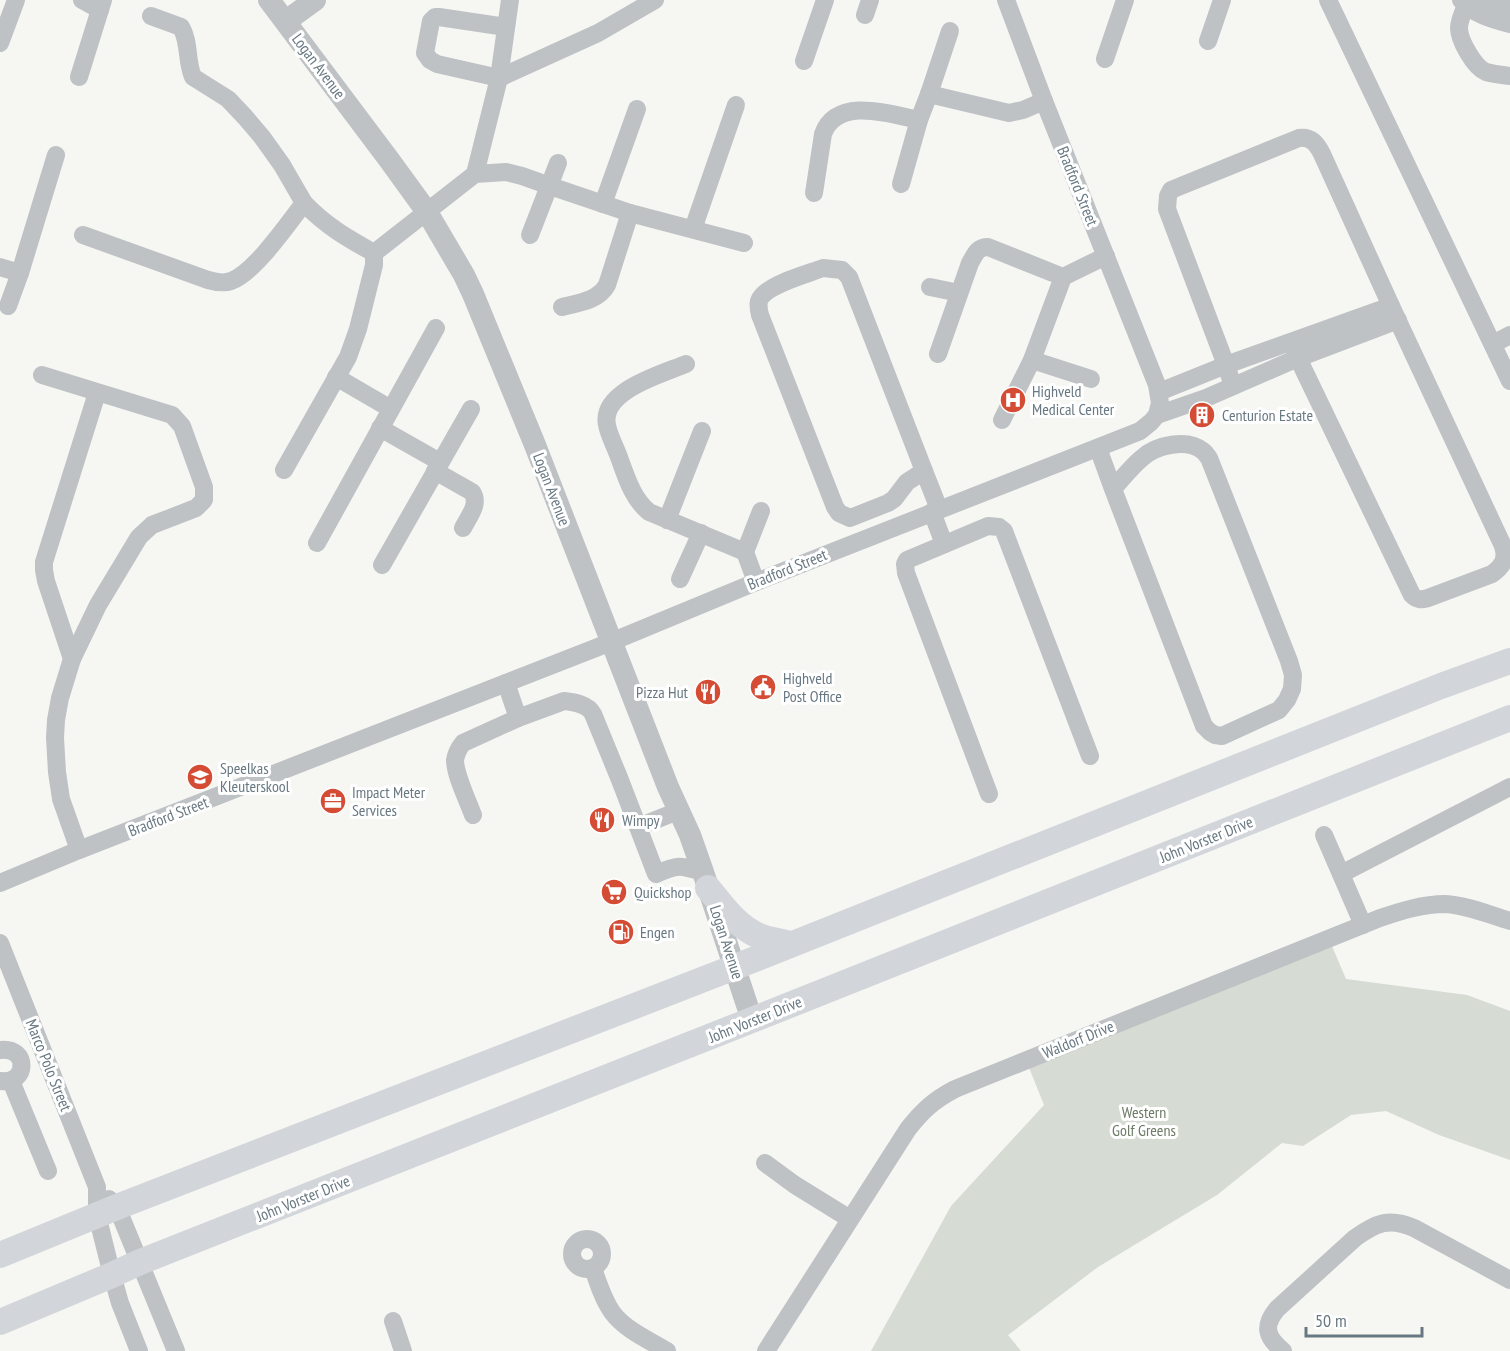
<svg xmlns="http://www.w3.org/2000/svg" width="1510" height="1351" font-family="'PT Sans Narrow',sans-serif">
  <style>
    .green { fill: #d6dbd3 }
    .lines { fill: none; stroke-linecap: round; stroke-linejoin: round }
    .minor { stroke: #bec2c5; stroke-width: 18 }
    .tertiary { stroke: #bec2c5; stroke-width: 22 }
    .secondary { stroke: #d2d6da; stroke-width: 26 }
    .labels { text-anchor: middle; dominant-baseline: central; stroke-width: 6; stroke-linejoin: round; paint-order: stroke }
    .street-label { font-size: 16px; fill: #687882; stroke: #fff }
    .poi-label { font-size: 16px; fill: #687882; stroke: #fff; text-anchor: start }
    .park-label { font-size: 16px; fill: #6c7a66; stroke: #fff }
  </style>
  <rect width="100%" height="100%" fill="#f6f6f3"/>
  <polygon class="green" points="1329,939 1346,979 1467,995 1510,1011 1510,1160 1439,1135 1386,1111 1351,1115 1303,1146 1282,1143 1217,1195 1098,1267 1008,1335 1021,1351 871,1351 951,1206 1044,1105 1026,1060"/>
  <g class="lines">
    <g class="minor">
      <polyline points="82,0 100,10"/>
      <polyline points="1328,0 1510,381"/>
      <path d="M1461,0c11,14 33,20 49,24"/>
      <path d="M1468,0c-3,9 -9,19 -9,28 0,12 15,39 27,44 7,2 16,3 24,4"/>
      <polyline points="1480,0 1496,5 1510,8"/>
      <polyline points="865,15 870,0"/>
      <polyline points="506,27 439,17 435,17 431,21 425,53 430,60 437,64 499,78 598,33 655,0"/>
      <polyline points="1208,41 1222,0"/>
      <polyline points="0,43 16,0"/>
      <polyline points="1105,59 1125,0"/>
      <polyline points="804,61 825,0"/>
      <polyline points="79,77 103,0"/>
      <polyline points="929,94 1009,113 1023,110 1044,101"/>
      <polyline points="475,174 499,78 510,0"/>
      <polyline points="901,184 919,120 929,94 950,31"/>
      <path d="M814,193l9,-59c14,-38 67,-20 96,-14"/>
      <path d="M304,203c22,23 43,35 70,50"/>
      <polyline points="603,204 637,109"/>
      <polyline points="693,229 736,105"/>
      <path d="M83,235l125,45c7,2 15,4 23,1 23,-8 57,-57 73,-78l-22,-38 -20,-28 -17,-20 -17,-18 -35,-22c-7,-16 -3,-35 -12,-50l-30,-11"/>
      <polyline points="530,235 558,163"/>
      <polyline points="374,253 475,174 506,172 522,176 550,186 630,213 744,243"/>
      <polyline points="0,267 20,273"/>
      <path d="M823,268l19,2 7,7 75,194 -17,11 -13,17 -6,4 -38,15 -11,-5 -4,-6 -75,-192c-1,-4 -2,-10 -1,-14 5,-16 49,-27 64,-33z"/>
      <polyline points="1063,277 1106,256"/>
      <polyline points="930,287 959,293"/>
      <polyline points="8,306 20,273 56,155"/>
      <path d="M562,307c16,-4 36,-6 45,-22l23,-72"/>
      <polyline points="1493,344 1510,335"/>
      <path d="M938,354l32,-91c5,-8 7,-16 18,-16l75,30 -31,83 -30,60"/>
      <polyline points="1032,360 1091,379"/>
      <path d="M686,364c-24,10 -86,27 -79,61 2,11 9,23 13,35 7,19 13,39 29,52l96,40 11,30"/>
      <polyline points="42,375 172,415 182,426 204,487 204,500 196,508 152,525 139,537 98,605 72,659 60,698 56,720 55,738 57,772 61,799 79,850"/>
      <polyline points="336,377 391,409"/>
      <path d="M1233,386l-7,-21 -59,-156 1,-13 3,-6 128,-52c12,-2 18,6 23,16l69,152 112,240c4,13 0,20 -11,28l-64,24c-7,2 -11,2 -16,-3l-114,-237 -6,-16"/>
      <polyline points="1159,392 1226,365 1391,306"/>
      <polyline points="1157,415 1206,398 1298,358 1398,320"/>
      <polyline points="380,428 440,462"/>
      <path d="M1098,448l15,41 91,237 6,6 5,3 7,1 57,-26 8,-10 5,-11 1,-14 -4,-14 -80,-203c-1,-1 -5,-7 -6,-7 -16,-13 -47,-6 -61,7 -11,9 -20,21 -29,31"/>
      <polyline points="284,470 348,357 358,329 374,265 374,253"/>
      <path d="M435,471l37,21c8,12 -3,24 -9,36"/>
      <polyline points="924,471 939,509"/>
      <polyline points="932,512 944,544"/>
      <polyline points="667,520 702,431"/>
      <polyline points="317,543 436,328"/>
      <polyline points="745,552 761,511"/>
      <polyline points="382,565 471,409"/>
      <polyline points="680,579 701,533"/>
      <polyline points="72,659 46,581 44,570 44,562 97,393"/>
      <polyline points="506,683 518,718"/>
      <polyline points="989,794 906,573 905,564 907,560 988,526 999,527 1004,531 1090,756"/>
      <path d="M473,815c-5,-14 -18,-40 -18,-55 1,-6 4,-12 8,-17l55,-25 46,-17c10,1 24,3 29,13l27,66 36,94c22,-10 24,-9 47,-2"/>
      <polyline points="638,827 678,811"/>
      <polyline points="1324,835 1363,925"/>
      <polyline points="1341,874 1510,787"/>
      <polyline points="0,883 79,850 611,642 756,582 1140,431 1151,422 1157,415 1160,403 1157,385 1044,101 1006,0"/>
      <polyline points="0,943 97,1187 97,1215 112,1275 120,1303 139,1351"/>
      <path d="M0,1050c29,-4 28,35 1,31"/>
      <polyline points="11,1081 48,1171"/>
      <polyline points="765,1163 795,1185 850,1219"/>
      <polyline points="109,1199 117,1207 176,1351"/>
      <circle cx="587" cy="1254" r="15"/>
      <path d="M593,1268c5,15 10,31 19,44 13,18 37,28 55,39"/>
      <polyline points="393,1321 403,1351"/>
      <path d="M766,1351l142,-222c15,-19 26,-29 47,-40l425,-171c21,-7 43,-14 65,-14 22,1 45,11 65,17"/>
      <path d="M1283,1351c-17,-14 -20,-25 -6,-42l78,-71c21,-15 34,-21 59,-10l96,52"/>
    </g>
    <g class="tertiary">
      <polyline points="269,0 390,161 427,212 464,275 473,294 535,445 668,787 690,835 703,872 752,1020"/>
      <polyline points="286,21 315,0"/>
    </g>
    <g class="secondary">
      <path d="M708,888c15,18 28,38 51,48 10,4 21,5 32,8"/>
      <polyline points="0,1255 117,1207 735,967 1441,686 1510,661"/>
      <polyline points="0,1322 112,1275 140,1262 752,1020 1510,718"/>
    </g>
  </g>
  <defs>
    <symbol id="hospital-disc" viewBox="-11 -11 22 22"><circle r="9.5" fill="#d54c35" stroke="#fff"/><path d="M-5-5h3v3.5h4V-5h3V5h-3V1.5h-4V5h-3Z" fill="#fff"/></symbol>
    <symbol id="building-disc" viewBox="-11 -11 22 22"><circle r="9.5" fill="#d54c35" stroke="#fff"/><path d="M-4-6H4V6H1V3H-1V6H-4ZM-2.5-4.3h1.7v1.8h-1.7ZM.8-4.3h1.7v1.8H.8ZM-2.5-1h1.7V.8h-1.7ZM.8-1h1.7V.8H.8Z" fill="#fff"/></symbol>
    <symbol id="civic-disc" viewBox="-11 -11 22 22"><circle r="9.5" fill="#d54c35" stroke="#fff"/><path d="M-.6-6.5H3V-4.5H.6V-3L4-1V1h2V6H-6V1h2V-1L-.6-3ZM-1.2 2.5V6h2.4V2.5Z" fill="#fff"/></symbol>
    <symbol id="restaurant-disc" viewBox="-11 -11 22 22"><circle r="9.5" fill="#d54c35" stroke="#fff"/><path d="M-5-6h1v4h1v-4h1v4h1v-4h1v5L-1.5 .5V6h-2V.5L-5-1ZM5-6V6H3V1.5H1.5Q1.5-4 5-6Z" fill="#fff"/></symbol>
    <symbol id="school-disc" viewBox="-11 -11 22 22"><circle r="9.5" fill="#d54c35" stroke="#fff"/><path d="M0-5L7-2L0 1L-7-2ZM-4 1L0 2.5L4 1V4Q0 6-4 4Z" fill="#fff"/></symbol>
    <symbol id="office-disc" viewBox="-11 -11 22 22"><circle r="9.5" fill="#d54c35" stroke="#fff"/><path d="M-6-3h4V-5.5h4V-3h4V5H-6ZM-1-4.5V-3h2v-1.5ZM-6 0V1H6V0Z" fill="#fff"/></symbol>
    <symbol id="supermarket-disc" viewBox="-11 -11 22 22"><circle r="9.5" fill="#d54c35" stroke="#fff"/><path d="M-6-5.5h2.5l.6 2H6L4.5 2H-2.5L-4.4-4H-6ZM-1.5 3.2a1.3 1.3 0 1 0 .1 0ZM3 3.2a1.3 1.3 0 1 0 .1 0Z" fill="#fff"/></symbol>
    <symbol id="fuel-disc" viewBox="-11 -11 22 22"><circle r="9.5" fill="#d54c35" stroke="#fff"/><path d="M-5.5-6h7V0h2V4h1.3V-2.5L3-4.5l.8-.8L6-3V5H2.5V1h-1V6h-7ZM-4.2-4.7v3.2H.2V-4.7Z" fill="#fff"/></symbol>
  </defs>
  <g fill-rule="evenodd">
    <use href="#hospital-disc" x="998" y="385" width="30" height="30"/>
    <use href="#building-disc" x="1187" y="400" width="30" height="30"/>
    <use href="#civic-disc" x="748" y="672" width="30" height="30"/>
    <use href="#restaurant-disc" x="693" y="677" width="30" height="30"/>
    <use href="#school-disc" x="185" y="762" width="30" height="30"/>
    <use href="#office-disc" x="318" y="786" width="30" height="30"/>
    <use href="#restaurant-disc" x="587" y="805" width="30" height="30"/>
    <use href="#supermarket-disc" x="599" y="877" width="30" height="30"/>
    <use href="#fuel-disc" x="606" y="917" width="30" height="30"/>
  </g>
  <g class="labels">
    <g class="street-label">
      <text transform="translate(319 66) rotate(53)">Logan Avenue</text>
      <text transform="translate(1078 186) rotate(68)">Bradford Street</text>
      <text transform="translate(552 489) rotate(69)">Logan Avenue</text>
      <text transform="translate(787 569) rotate(-22)">Bradford Street</text>
      <text transform="translate(168 816) rotate(-21)">Bradford Street</text>
      <text transform="translate(1206 839) rotate(-22)">John Vorster Drive</text>
      <text transform="translate(727 942) rotate(72)">Logan Avenue</text>
      <text transform="translate(755 1019) rotate(-22)">John Vorster Drive</text>
      <text transform="translate(1078 1039) rotate(-22)">Waldorf Drive</text>
      <text transform="translate(49 1065) rotate(68)">Marco Polo Street</text>
      <text transform="translate(303 1198) rotate(-22)">John Vorster Drive</text>
    </g>
    <g class="poi-label">
      <text x="1032" y="391">Highveld<tspan x="1032" dy="18">Medical Center</tspan></text>
      <text x="1222" y="415">Centurion Estate</text>
      <text x="783" y="678">Highveld<tspan x="783" dy="18">Post Office</tspan></text>
      <text x="688" y="692" text-anchor="end">Pizza Hut</text>
      <text x="220" y="768">Speelkas<tspan x="220" dy="18">Kleuterskool</tspan></text>
      <text x="352" y="792">Impact Meter<tspan x="352" dy="18">Services</tspan></text>
      <text x="622" y="820">Wimpy</text>
      <text x="634" y="892">Quickshop</text>
      <text x="640" y="932">Engen</text>
    </g>
    <g class="park-label">
      <text x="1144" y="1112">Western<tspan x="1144" dy="18">Golf Greens</tspan></text>
    </g>
  </g>
  <path d="M1306 1327v9h116v-9" fill="none" stroke="#687882" stroke-width="3"/>
  <text x="1315" y="1327" font-size="18" fill="#687882" stroke="#ffffff" stroke-width="4.5" paint-order="stroke">50 m</text>
</svg>
